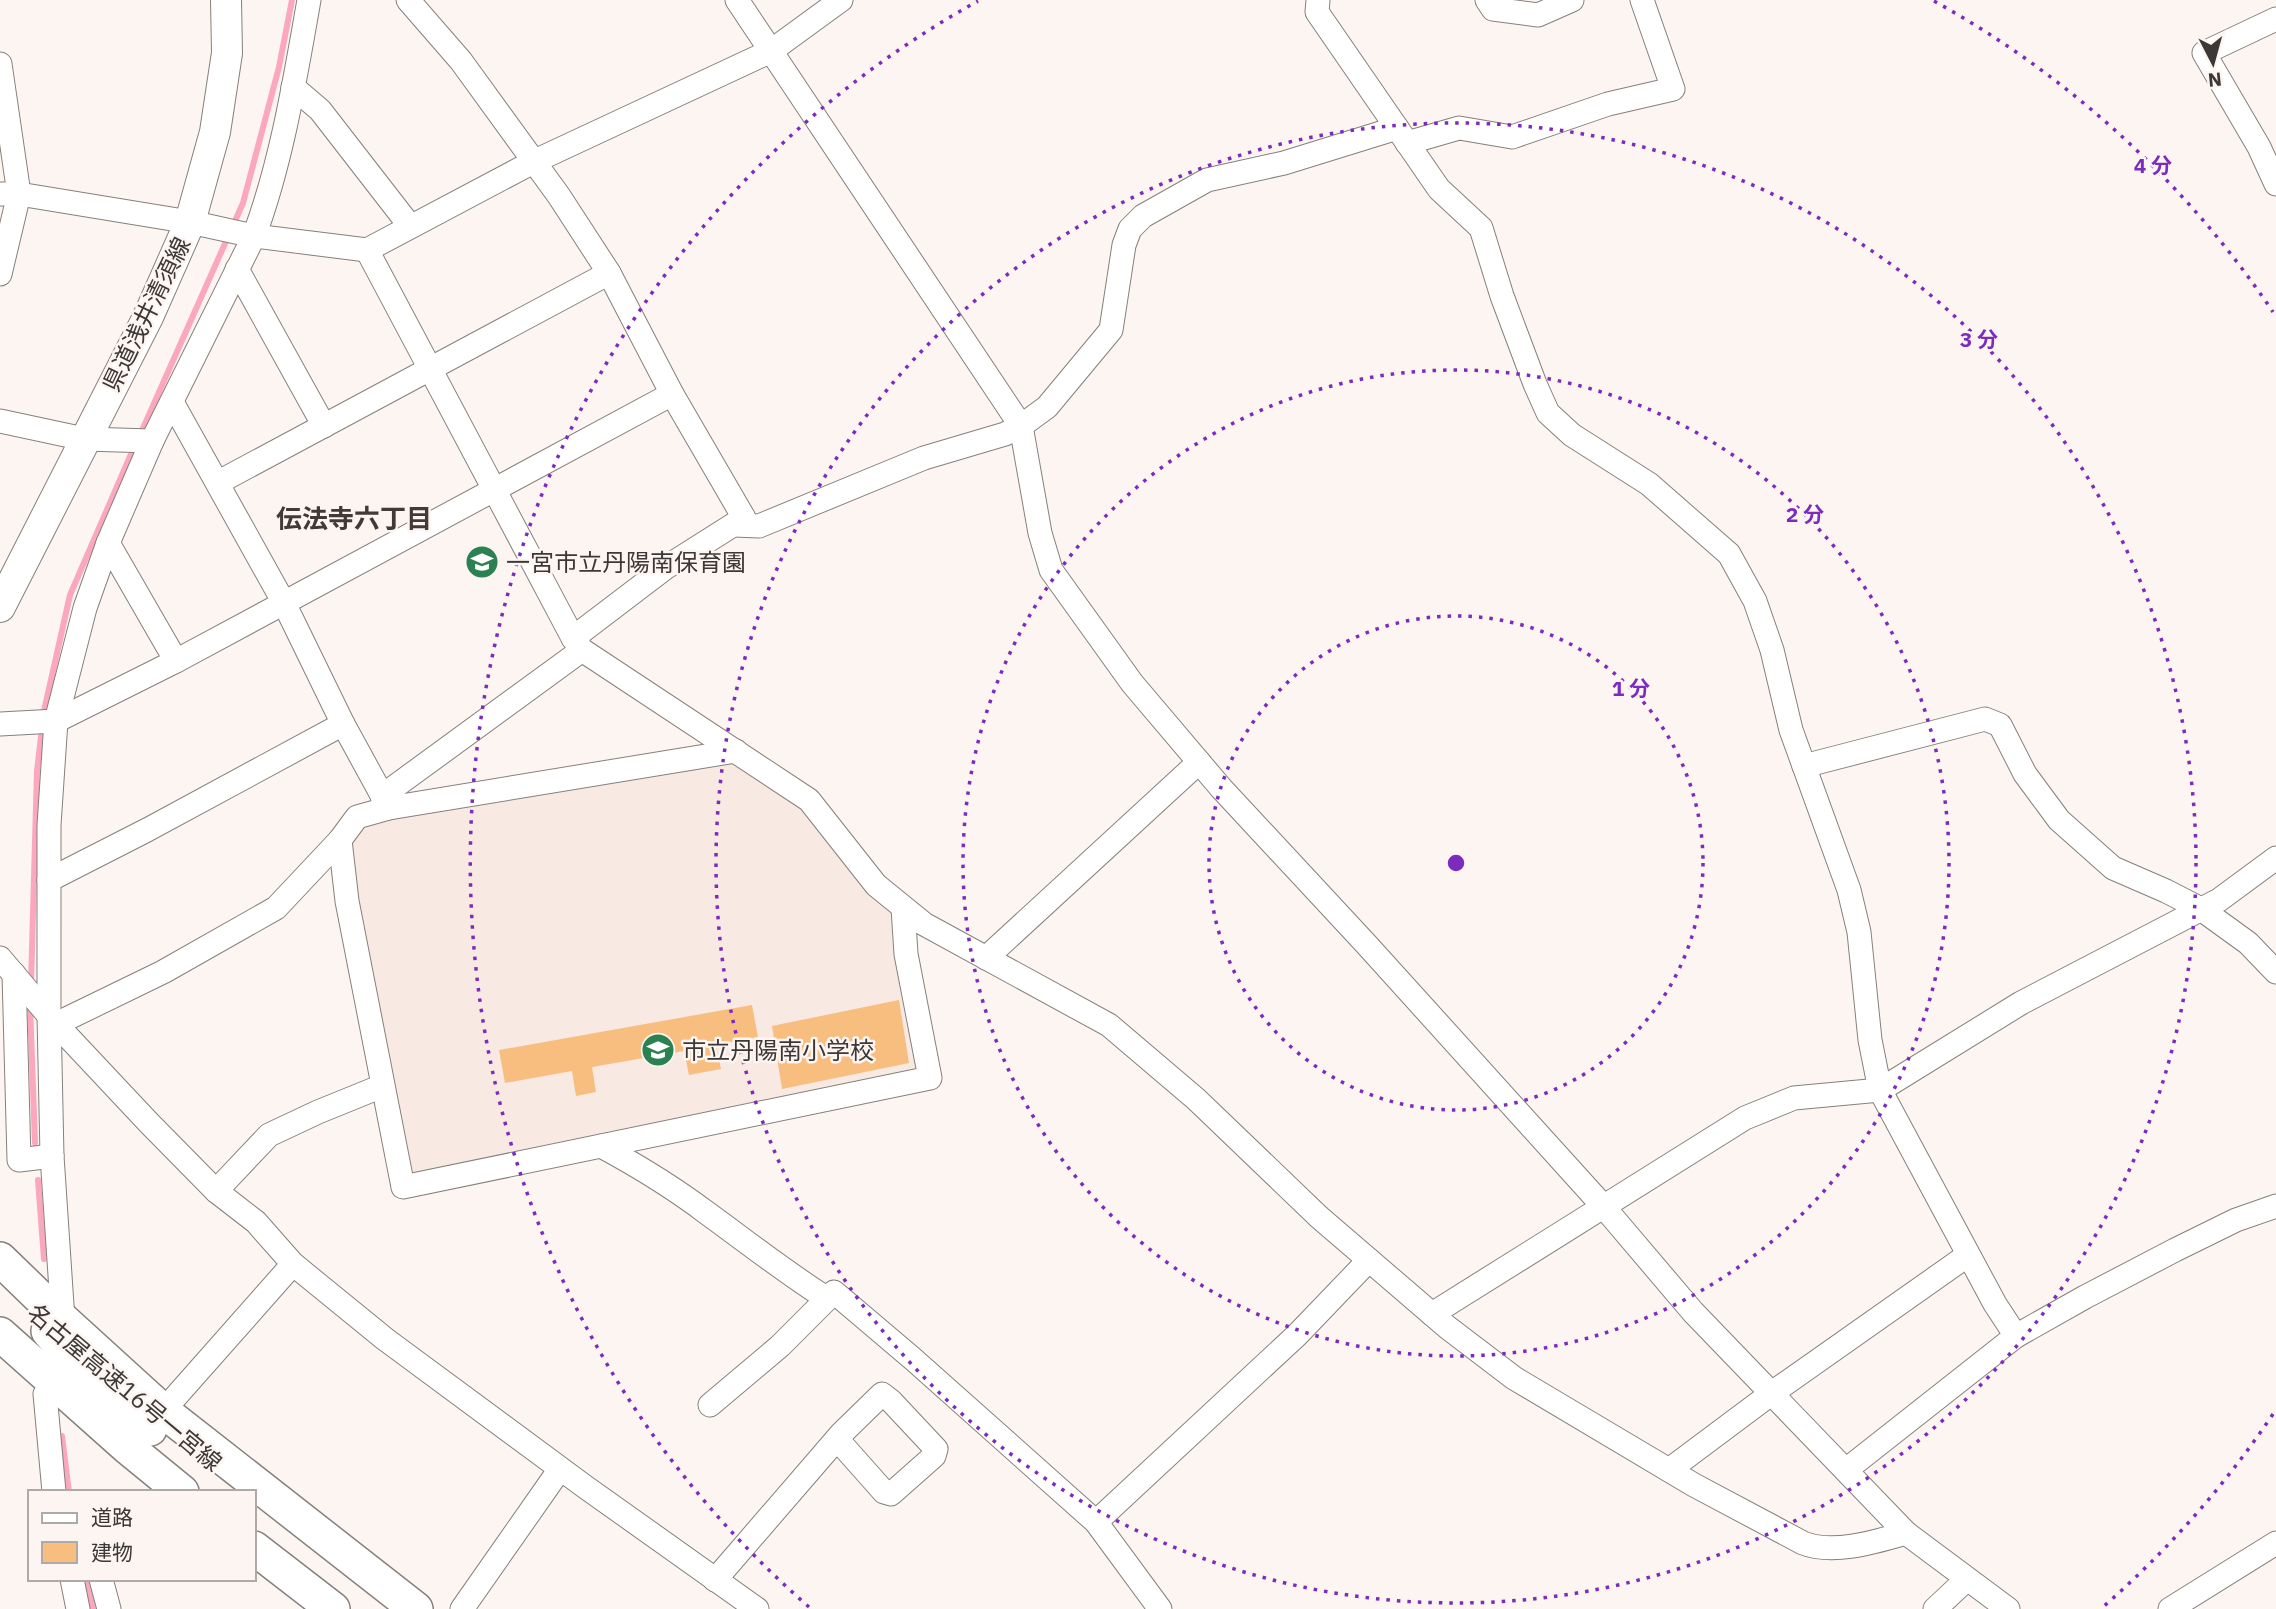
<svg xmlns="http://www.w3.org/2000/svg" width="2276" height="1609" font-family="'IBM Plex Sans','Noto Sans JP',sans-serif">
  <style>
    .built { fill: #f8e9e2 }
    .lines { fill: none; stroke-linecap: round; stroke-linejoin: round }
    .stream { stroke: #fba7be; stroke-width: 6 }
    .building { fill: #f7be80 }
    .minor-casing { stroke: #86807d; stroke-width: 25 }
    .major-casing { stroke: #86807d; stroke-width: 32 }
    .highway-casing { stroke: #86807d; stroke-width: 36 }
    .minor { stroke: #fff; stroke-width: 23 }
    .major { stroke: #fff; stroke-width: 30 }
    .highway { stroke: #fff; stroke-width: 33 }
    .ring { fill: none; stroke: #7b2cbf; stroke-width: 3.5; stroke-dasharray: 3.5 7 }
    .labels { text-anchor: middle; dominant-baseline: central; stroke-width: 5; stroke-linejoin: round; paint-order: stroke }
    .street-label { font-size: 24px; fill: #3b3837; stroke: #fcf5f2 }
    .poi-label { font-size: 24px; fill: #3b3837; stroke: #fcf5f2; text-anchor: start }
    .neighbourhood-label { font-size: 26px; font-weight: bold; fill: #403b38; stroke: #fcf5f2 }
    .centre { fill: #7b2cbf; stroke: #fcf5f2; stroke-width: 3.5 }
    .ring-label { font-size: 21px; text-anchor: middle; font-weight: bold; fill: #7b2cbf; stroke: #fcf5f2; stroke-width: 5; stroke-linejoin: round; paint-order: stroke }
  </style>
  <rect width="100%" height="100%" fill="#fcf5f2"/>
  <polygon class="built" points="731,762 809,813 894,911 920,1071 411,1176 346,842 359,824"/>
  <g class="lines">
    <g class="stream">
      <polyline points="140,435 243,203 279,67 292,0"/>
      <polyline points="31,984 37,771 44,711 70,595 135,445"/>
      <polyline points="30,1005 35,1143"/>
      <polyline points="38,1180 44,1259"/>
      <polyline points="62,1436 69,1492"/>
      <polyline points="86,1579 93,1609"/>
    </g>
  </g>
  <g class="building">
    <polygon points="899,1000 909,1063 782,1089 772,1026"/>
    <polygon points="752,1005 758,1037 716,1045 721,1069 689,1075 684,1051 592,1067 596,1092 576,1096 572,1071 505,1083 499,1050"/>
  </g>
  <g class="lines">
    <defs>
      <g id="minor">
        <polyline points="408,0 461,61 559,196 609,273 672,394 744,518 665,568 573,638"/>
        <polyline points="737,0 1021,426 1040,533 1051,570 1132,683 1221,788 1367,945 1603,1206 1693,1312 1906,1533 2008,1609"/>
        <polyline points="1318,0 1317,12 1439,189 1481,228 1502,296 1535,384 1548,413 1572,435 1649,484 1729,554 1755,601 1772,650 1791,730 1849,890 1859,932 1870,1040 1880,1090 1995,1304 2016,1336"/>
        <polyline points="1487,0 1493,9 1538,15 1572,0"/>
        <polyline points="2276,19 2204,53 2259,147 2276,184"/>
        <polyline points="0,64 19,194 0,274"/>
        <polyline points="293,87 320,110 410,226"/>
        <polyline points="1407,143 1459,128 1512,137 1608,104 1673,89 1642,0"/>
        <polyline points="0,194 19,194 190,222 254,236 367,250 533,162 771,51 841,0"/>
        <path d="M367,250l206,388 9,12 227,150 67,85 48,39 185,101 87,74 123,118 128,110 67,51 180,107 109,58c30,12 72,-1 103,-10"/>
        <polyline points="237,269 324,426"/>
        <polyline points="172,402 284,603 343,724 389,808 736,751"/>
        <polyline points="0,421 84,439 152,441"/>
        <polyline points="219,482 609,273"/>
        <polyline points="734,525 759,526 924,458 1005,434 1021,426 1047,407 1111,330 1124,245 1130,229 1143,216 1207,180 1284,163 1397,128"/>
        <polyline points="108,543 176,661"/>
        <polyline points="0,724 56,721 176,661 672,394"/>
        <polyline points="1804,766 1985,719 2000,725 2025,774 2059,820 2113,868 2166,891 2201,909 2248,943 2276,972"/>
        <polyline points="382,796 582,650"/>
        <polyline points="389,808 357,817 340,840 347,901 403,1187 930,1078 906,954 903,908"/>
        <polyline points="49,880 147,830 343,724"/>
        <polyline points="0,958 56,1024 149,1123 216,1191 256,1222 293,1264 385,1339 584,1486 757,1609"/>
        <polyline points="986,958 1199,762"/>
        <polyline points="14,974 19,1160 52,1156"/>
        <polyline points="56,1024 163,972 276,908 340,840"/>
        <path d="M601,1146c37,20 73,42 106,67 40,29 78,59 119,85"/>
        <polyline points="216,1191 269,1135 318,1112 382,1086"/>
        <polyline points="1432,1314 1745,1118 1794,1098 1880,1090 2021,1003 2219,900 2276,858"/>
        <path d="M63,1320l-11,-164 -3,-140v-191l7,-104 29,-113 23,-65 44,-102 102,-205c28,-75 41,-157 55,-236"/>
        <polyline points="45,1394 54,1492"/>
        <polyline points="710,1405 780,1346 834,1292 913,1359 1096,1522 1160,1609"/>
        <polyline points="163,1411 293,1264"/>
        <polyline points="1669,1470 1772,1393 1968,1255"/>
        <polyline points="1846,1470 2016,1336 2085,1297 2175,1250 2236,1220 2276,1206"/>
        <polyline points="1096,1522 1297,1335 1369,1260"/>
        <polyline points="72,1579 78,1609"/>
        <polyline points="101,1579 109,1609"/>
        <polyline points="715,1580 841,1434 882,1394 891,1401 936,1449 934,1456 891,1494 884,1492 837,1439"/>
        <polyline points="462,1609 560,1469"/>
        <polyline points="1935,1609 1967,1579"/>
        <polyline points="2170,1609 2276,1543"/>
      </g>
      <polyline id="major" points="0,607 148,317 190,222 215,132 227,53 226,0"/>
      <g id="highway">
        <polyline points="0,1259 63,1320 163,1411 416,1609"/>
        <polyline points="48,1331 82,1371 150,1429"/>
        <polyline points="0,1334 127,1447 182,1492"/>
        <polyline points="254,1548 333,1609"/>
      </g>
    </defs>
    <use href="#minor" class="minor-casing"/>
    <use href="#major" class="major-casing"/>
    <use href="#highway" class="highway-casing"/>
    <use href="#minor" class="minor"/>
    <use href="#major" class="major"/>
    <use href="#highway" class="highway"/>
  </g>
  <g class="ring">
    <circle cx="1456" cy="863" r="247"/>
    <circle cx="1456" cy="863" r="493"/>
    <circle cx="1456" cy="863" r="740"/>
    <path d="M2273 1414A986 986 0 0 1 2103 1607M809 1607A986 986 0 0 1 978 1M1934 1A986 986 0 0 1 2273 312"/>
  </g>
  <defs>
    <symbol id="school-disc" viewBox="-11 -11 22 22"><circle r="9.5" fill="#2c8153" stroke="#fcf5f2"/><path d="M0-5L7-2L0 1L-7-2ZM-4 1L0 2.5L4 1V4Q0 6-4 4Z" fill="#fff"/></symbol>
  </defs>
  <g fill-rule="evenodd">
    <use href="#school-disc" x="463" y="543" width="38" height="38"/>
    <use href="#school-disc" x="639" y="1031" width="38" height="38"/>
  </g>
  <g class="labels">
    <g class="street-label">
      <text transform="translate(146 314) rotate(-64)">県道浅井清須線</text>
      <text transform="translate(125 1387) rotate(40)">名古屋高速16号一宮線</text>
    </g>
    <g class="poi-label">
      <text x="506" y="562">一宮市立丹陽南保育園</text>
      <text x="682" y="1050">市立丹陽南小学校</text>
    </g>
    <g class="neighbourhood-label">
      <text x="354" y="518">伝法寺六丁目</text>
    </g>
  </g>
  <circle cx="1456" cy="863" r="10" class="centre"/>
  <g class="ring-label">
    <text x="2153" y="173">4 分</text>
    <text x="1979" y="347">3 分</text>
    <text x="1805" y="522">2 分</text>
    <text x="1631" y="696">1 分</text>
  </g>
  <rect x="28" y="1490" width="228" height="91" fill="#fcf5f2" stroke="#afa9a7" stroke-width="2"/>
  <rect x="42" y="1513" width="35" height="10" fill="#ffffff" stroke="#afa9a7" stroke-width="2"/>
  <text x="91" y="1525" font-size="21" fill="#3b3837">道路</text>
  <rect x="42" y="1542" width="35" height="21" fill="#f7be80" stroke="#afa9a7" stroke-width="2"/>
  <text x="91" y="1560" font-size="21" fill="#3b3837">建物</text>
  <g transform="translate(2213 63) rotate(174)" stroke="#fcf5f2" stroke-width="5" paint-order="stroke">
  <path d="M0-5L12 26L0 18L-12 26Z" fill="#3b3837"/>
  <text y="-10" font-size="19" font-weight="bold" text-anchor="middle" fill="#3b3837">N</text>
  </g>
</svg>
